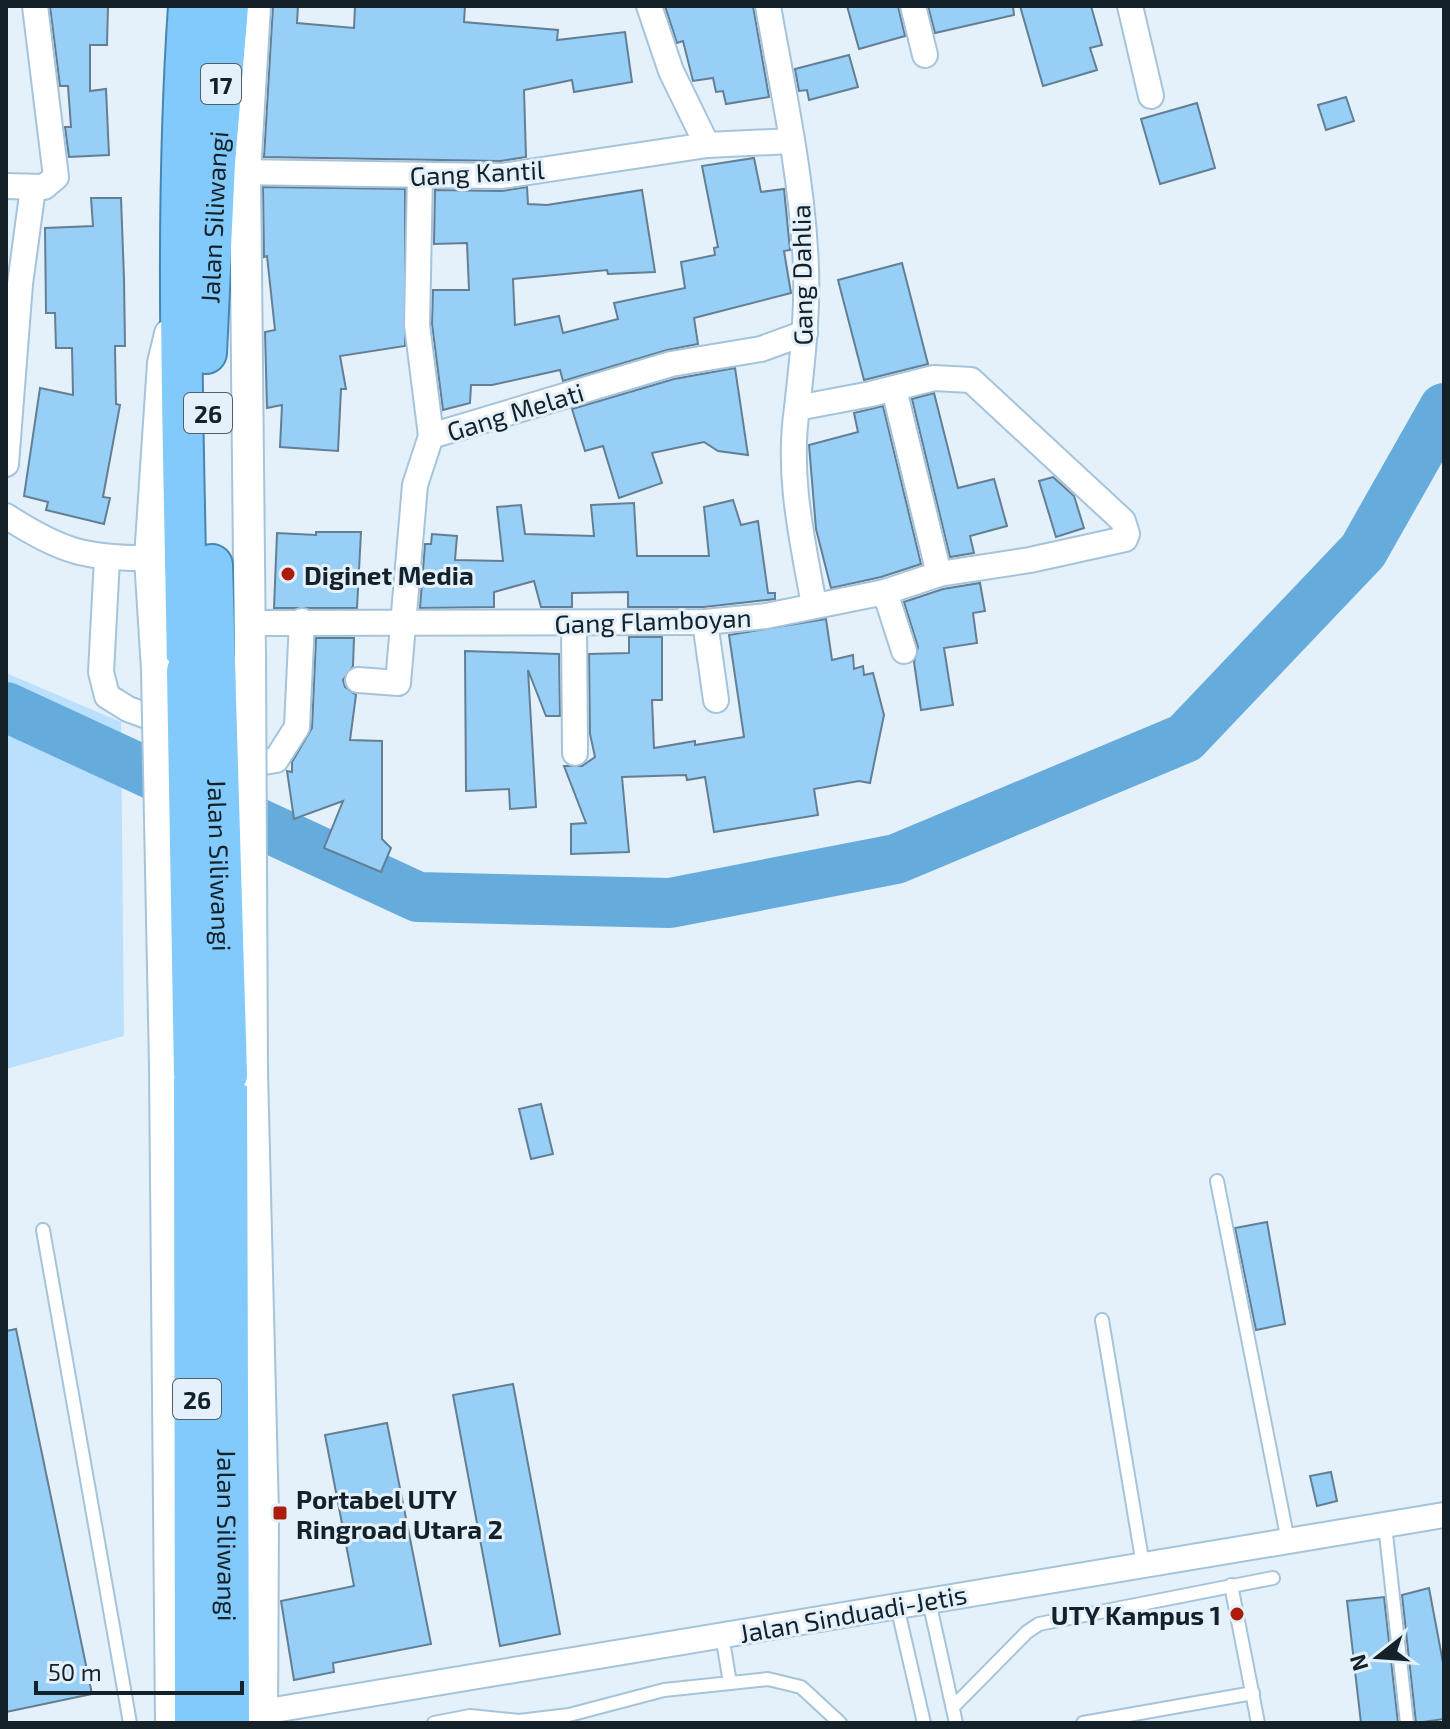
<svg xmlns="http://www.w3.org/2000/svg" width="1450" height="1729" font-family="'Exo 2',sans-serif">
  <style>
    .green { fill: #bae0fd }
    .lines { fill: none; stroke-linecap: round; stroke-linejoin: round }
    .river { stroke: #65abdb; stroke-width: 50 }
    .building { fill: #98cff7; stroke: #627f94; stroke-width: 2 }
    .service-casing { stroke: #a5c4db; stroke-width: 16 }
    .minor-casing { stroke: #a5c4db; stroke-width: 28 }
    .tertiary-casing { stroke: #a5c4db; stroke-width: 34 }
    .trunk-casing { stroke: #4786b1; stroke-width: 44 }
    .service { stroke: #fff; stroke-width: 12 }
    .minor { stroke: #fff; stroke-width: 24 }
    .tertiary { stroke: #fff; stroke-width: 30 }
    .trunk { stroke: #82cafb; stroke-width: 40 }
    .tertiary-bridge-casing { stroke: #a5c4db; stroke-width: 34; stroke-linecap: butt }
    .trunk-bridge-casing { stroke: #4786b1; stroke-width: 44; stroke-linecap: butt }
    .tertiary-bridge { stroke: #fff; stroke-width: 30 }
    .trunk-bridge { stroke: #82cafb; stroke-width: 40 }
    .poi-dot { fill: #ac1c0d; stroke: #e4f1fa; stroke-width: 3 }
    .labels { text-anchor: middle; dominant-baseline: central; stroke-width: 6; stroke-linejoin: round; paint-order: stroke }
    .shield { fill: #e4f1fa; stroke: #535f68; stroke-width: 2 }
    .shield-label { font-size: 24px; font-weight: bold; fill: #152129 }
    .street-label { font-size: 26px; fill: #152129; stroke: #e4f1fa }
    .poi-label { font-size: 26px; font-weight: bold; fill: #152129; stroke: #e4f1fa; text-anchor: start }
  </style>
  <rect width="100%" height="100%" fill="#e4f1fa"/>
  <polygon class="green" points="6,673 121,722 124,1036 6,1069"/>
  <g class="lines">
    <polyline class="river" points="6,707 418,897 670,903 896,859 1185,738 1363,551 1444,408"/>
  </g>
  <g class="building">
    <polygon points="50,6 108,6 107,45 90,45 90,91 106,89 109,155 69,157 65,127 71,127 68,86 60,86"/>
    <polygon points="273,6 298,6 297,23 354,28 355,6 465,6 464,22 558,30 557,40 625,32 632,82 574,92 572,80 524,90 526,157 501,161 264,157"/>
    <polygon points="665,6 753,6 769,97 726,104 723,91 716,92 713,78 693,81 683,41 677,43"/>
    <polygon points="847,6 898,6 905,36 859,49"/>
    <polygon points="928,6 1013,6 1014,15 935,33"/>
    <polygon points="1020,6 1091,6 1102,45 1090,48 1097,70 1043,86"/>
    <polygon points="849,55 858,87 809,100 807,90 799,91 795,69"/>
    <polygon points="1346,97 1354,121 1326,130 1318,105"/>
    <polygon points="1197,103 1215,168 1160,184 1141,119"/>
    <polygon points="754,158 761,192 784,189 790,250 784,251 791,293 694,318 698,344 667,350 563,381 560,370 492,385 471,385 470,403 443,410 432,324 433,290 469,290 467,243 434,244 435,190 502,191 527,187 528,204 547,205 642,190 655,272 608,274 607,270 513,279 515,325 559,316 563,333 618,319 614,303 685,288 681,262 715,255 714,248 718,247 702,166"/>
    <polygon points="263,187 405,189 405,346 340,356 346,389 341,389 338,451 280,447 282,405 267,408 265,332 275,330 267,256 264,257"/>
    <polygon points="91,198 121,198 124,278 125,346 115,346 116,404 120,405 103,497 110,498 104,524 46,510 48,502 24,496 40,388 73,395 72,348 56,348 55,313 46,313 45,228 93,226"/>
    <polygon points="902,263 928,364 864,380 838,280"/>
    <polygon points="735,368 748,455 718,451 704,442 652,453 662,483 619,498 603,446 585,451 572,409 674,379"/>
    <polygon points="934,393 958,488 994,479 1007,526 970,536 974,553 950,557 912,399"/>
    <polygon points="883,406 921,564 881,577 831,588 816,529 809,445 858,432 854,413"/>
    <polygon points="1053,477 1074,496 1084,528 1056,537 1039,481"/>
    <polygon points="733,500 741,525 758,521 768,593 775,593 775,599 704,607 628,607 628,592 572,593 572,607 541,607 534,581 494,592 494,607 420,608 425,544 431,544 432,534 457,536 455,560 503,561 497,507 521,505 525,534 594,536 591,505 634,503 637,556 709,556 704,507"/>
    <polygon points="316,532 361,532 357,608 274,608 277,533 316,535"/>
    <polygon points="980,583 985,611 973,613 977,643 944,648 953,705 921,710 914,662 918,647 904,602 943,589"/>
    <polygon points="826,619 832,660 853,655 854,669 863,666 864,675 873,673 884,715 870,783 859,781 814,789 818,815 714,832 705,777 687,780 686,775 622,777 629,852 571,854 571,824 586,823 564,766 582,766 595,757 590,734 589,654 629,653 629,637 662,637 662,700 652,700 654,748 695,741 695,745 744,737 729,635"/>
    <polygon points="316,638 354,638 353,666 343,680 345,687 356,695 350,740 382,741 382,839 391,848 381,872 324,848 343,801 294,819 287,771 292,772 292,762 312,728"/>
    <polygon points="465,651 559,654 560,716 546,716 528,670 536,807 510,809 509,789 466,791"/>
    <polygon points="541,1104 553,1154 531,1159 519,1109"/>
    <polygon points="1267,1222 1285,1324 1256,1330 1235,1228"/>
    <polygon points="16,1329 92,1694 6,1712 6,1331"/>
    <polygon points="513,1384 560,1634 500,1646 453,1395"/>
    <polygon points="387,1423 431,1644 333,1663 334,1672 294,1680 281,1601 354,1586 325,1435"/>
    <polygon points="1331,1472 1337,1501 1317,1506 1310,1476"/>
    <polygon points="1429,1588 1444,1668 1444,1719 1416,1723 1402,1595"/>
    <polygon points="1384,1597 1398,1723 1361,1723 1347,1601"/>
  </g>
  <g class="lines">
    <defs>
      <g id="service">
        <polyline points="1217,1181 1288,1541"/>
        <polyline points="43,1230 130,1723"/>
        <polyline points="1102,1320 1143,1565"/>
        <polyline points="1385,1525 1407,1723"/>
        <polyline points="1231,1585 1258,1723"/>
        <polyline points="929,1601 956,1723"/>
        <polyline points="897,1606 924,1723"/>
        <polyline points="722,1635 730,1683"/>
        <polyline points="953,1707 1027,1632 1039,1624 1273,1578"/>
        <polyline points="434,1723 470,1716 519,1721 569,1715 664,1690 768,1679 801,1687 840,1723"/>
        <polyline points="1083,1723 1253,1693"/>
      </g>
      <g id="minor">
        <polyline points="649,6 671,71 707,145 792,141"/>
        <path d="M768,6c14,80 32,161 37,243 4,53 -2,106 -8,159"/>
        <polyline points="913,6 925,55"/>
        <polyline points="1130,6 1151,96"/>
        <polyline points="245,172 502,176 707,145"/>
        <polyline points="420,176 417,325 431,436 671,364 761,349 805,333"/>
        <polyline points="6,186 44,187 56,177 35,6"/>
        <polyline points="894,389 939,574"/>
        <polyline points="6,464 20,284 33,188"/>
        <path d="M6,516c54,35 80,43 144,42"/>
        <polyline points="107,559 101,672 107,696 128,709 174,726"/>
        <polyline points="885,592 904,651"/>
        <polyline points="705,622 716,700"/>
        <path d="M249,623l456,-1 61,-6 119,-24 54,-18 91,-14 95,-21 2,-5 -4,-13 -152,-141 -37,-2 -63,16 -74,14c-10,68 5,130 17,197"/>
        <polyline points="574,624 575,753"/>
        <polyline points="358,680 398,683 415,485 431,436"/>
        <polyline points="238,752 264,762 276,760 297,727 302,621"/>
        <polyline points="262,1712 1444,1515"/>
      </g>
      <g id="tertiary">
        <polyline points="250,657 245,172 255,6"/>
        <polyline points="157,670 150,558 163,363 170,334"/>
        <polyline points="165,1067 171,1723"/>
        <polyline points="252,1072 263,1514 262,1723"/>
      </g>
      <g id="trunk">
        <path id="s1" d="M206,353l9,-190 13,-157"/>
        <polyline points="212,565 215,663"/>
        <path d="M187,671c-3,-222 -13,-444 2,-665"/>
        <polyline points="194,1074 195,1723"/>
        <path id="s2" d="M227,1075l2,648"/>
      </g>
    </defs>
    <use href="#service" class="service-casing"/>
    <use href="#minor" class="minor-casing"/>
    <use href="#tertiary" class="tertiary-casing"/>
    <use href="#trunk" class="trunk-casing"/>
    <use href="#service" class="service"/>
    <use href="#minor" class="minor"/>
    <use href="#tertiary" class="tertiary"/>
    <use href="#trunk" class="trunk"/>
    <defs>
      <g id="tertiary-bridge">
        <polyline points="250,657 252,1072"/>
        <polyline points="157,670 165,1067"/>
      </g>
      <g id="trunk-bridge">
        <path id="s3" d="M215,663l12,412"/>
        <polyline points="187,671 194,1074"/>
      </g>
    </defs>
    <use href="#tertiary-bridge" class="tertiary-bridge-casing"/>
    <use href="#trunk-bridge" class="trunk-bridge-casing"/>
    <use href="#tertiary-bridge" class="tertiary-bridge"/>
    <use href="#trunk-bridge" class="trunk-bridge"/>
  </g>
  <g class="poi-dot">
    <circle cx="288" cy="574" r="8"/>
    <rect x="272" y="1505" width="16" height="16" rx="4"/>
    <circle cx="1237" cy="1614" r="8"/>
  </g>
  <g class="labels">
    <g class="shield">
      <rect x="201" y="64" width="40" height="40" rx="6"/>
      <rect x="184" y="393" width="48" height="40" rx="6"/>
      <rect x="173" y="1379" width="48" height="40" rx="6"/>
    </g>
    <g class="shield-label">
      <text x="221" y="84">17</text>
      <text x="208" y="413">26</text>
      <text x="197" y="1399">26</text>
    </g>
    <g class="street-label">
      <text transform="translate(477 172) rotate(-3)">Gang Kantil</text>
      <text stroke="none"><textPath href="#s1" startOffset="136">Jalan Siliwangi</textPath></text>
      <text transform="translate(801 275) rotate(-91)">Gang Dahlia</text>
      <text transform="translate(515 411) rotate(-17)">Gang Melati</text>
      <text transform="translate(653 620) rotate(-2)">Gang Flamboyan</text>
      <text stroke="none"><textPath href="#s3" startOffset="202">Jalan Siliwangi</textPath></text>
      <text stroke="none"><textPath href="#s2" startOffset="460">Jalan Siliwangi</textPath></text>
      <text transform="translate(853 1613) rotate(-10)">Jalan Sinduadi-Jetis</text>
    </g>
    <g class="poi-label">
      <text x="304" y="574">Diginet Media</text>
      <text x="296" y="1498">Portabel UTY<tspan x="296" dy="30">Ringroad Utara 2</tspan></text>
      <text x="1221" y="1614" text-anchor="end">UTY Kampus 1</text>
    </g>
  </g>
  <rect width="1450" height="1729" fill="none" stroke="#152129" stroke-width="16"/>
  <g transform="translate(1378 1657) rotate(253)" stroke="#e4f1fa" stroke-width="6" paint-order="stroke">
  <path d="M0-6L14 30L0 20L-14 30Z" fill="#152129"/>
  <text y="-12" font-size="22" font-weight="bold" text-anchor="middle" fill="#152129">N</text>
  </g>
  <path d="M36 1681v12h206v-12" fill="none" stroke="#152129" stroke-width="4"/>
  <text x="48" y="1681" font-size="24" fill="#152129" stroke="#e4f1fa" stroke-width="6" paint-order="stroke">50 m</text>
</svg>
